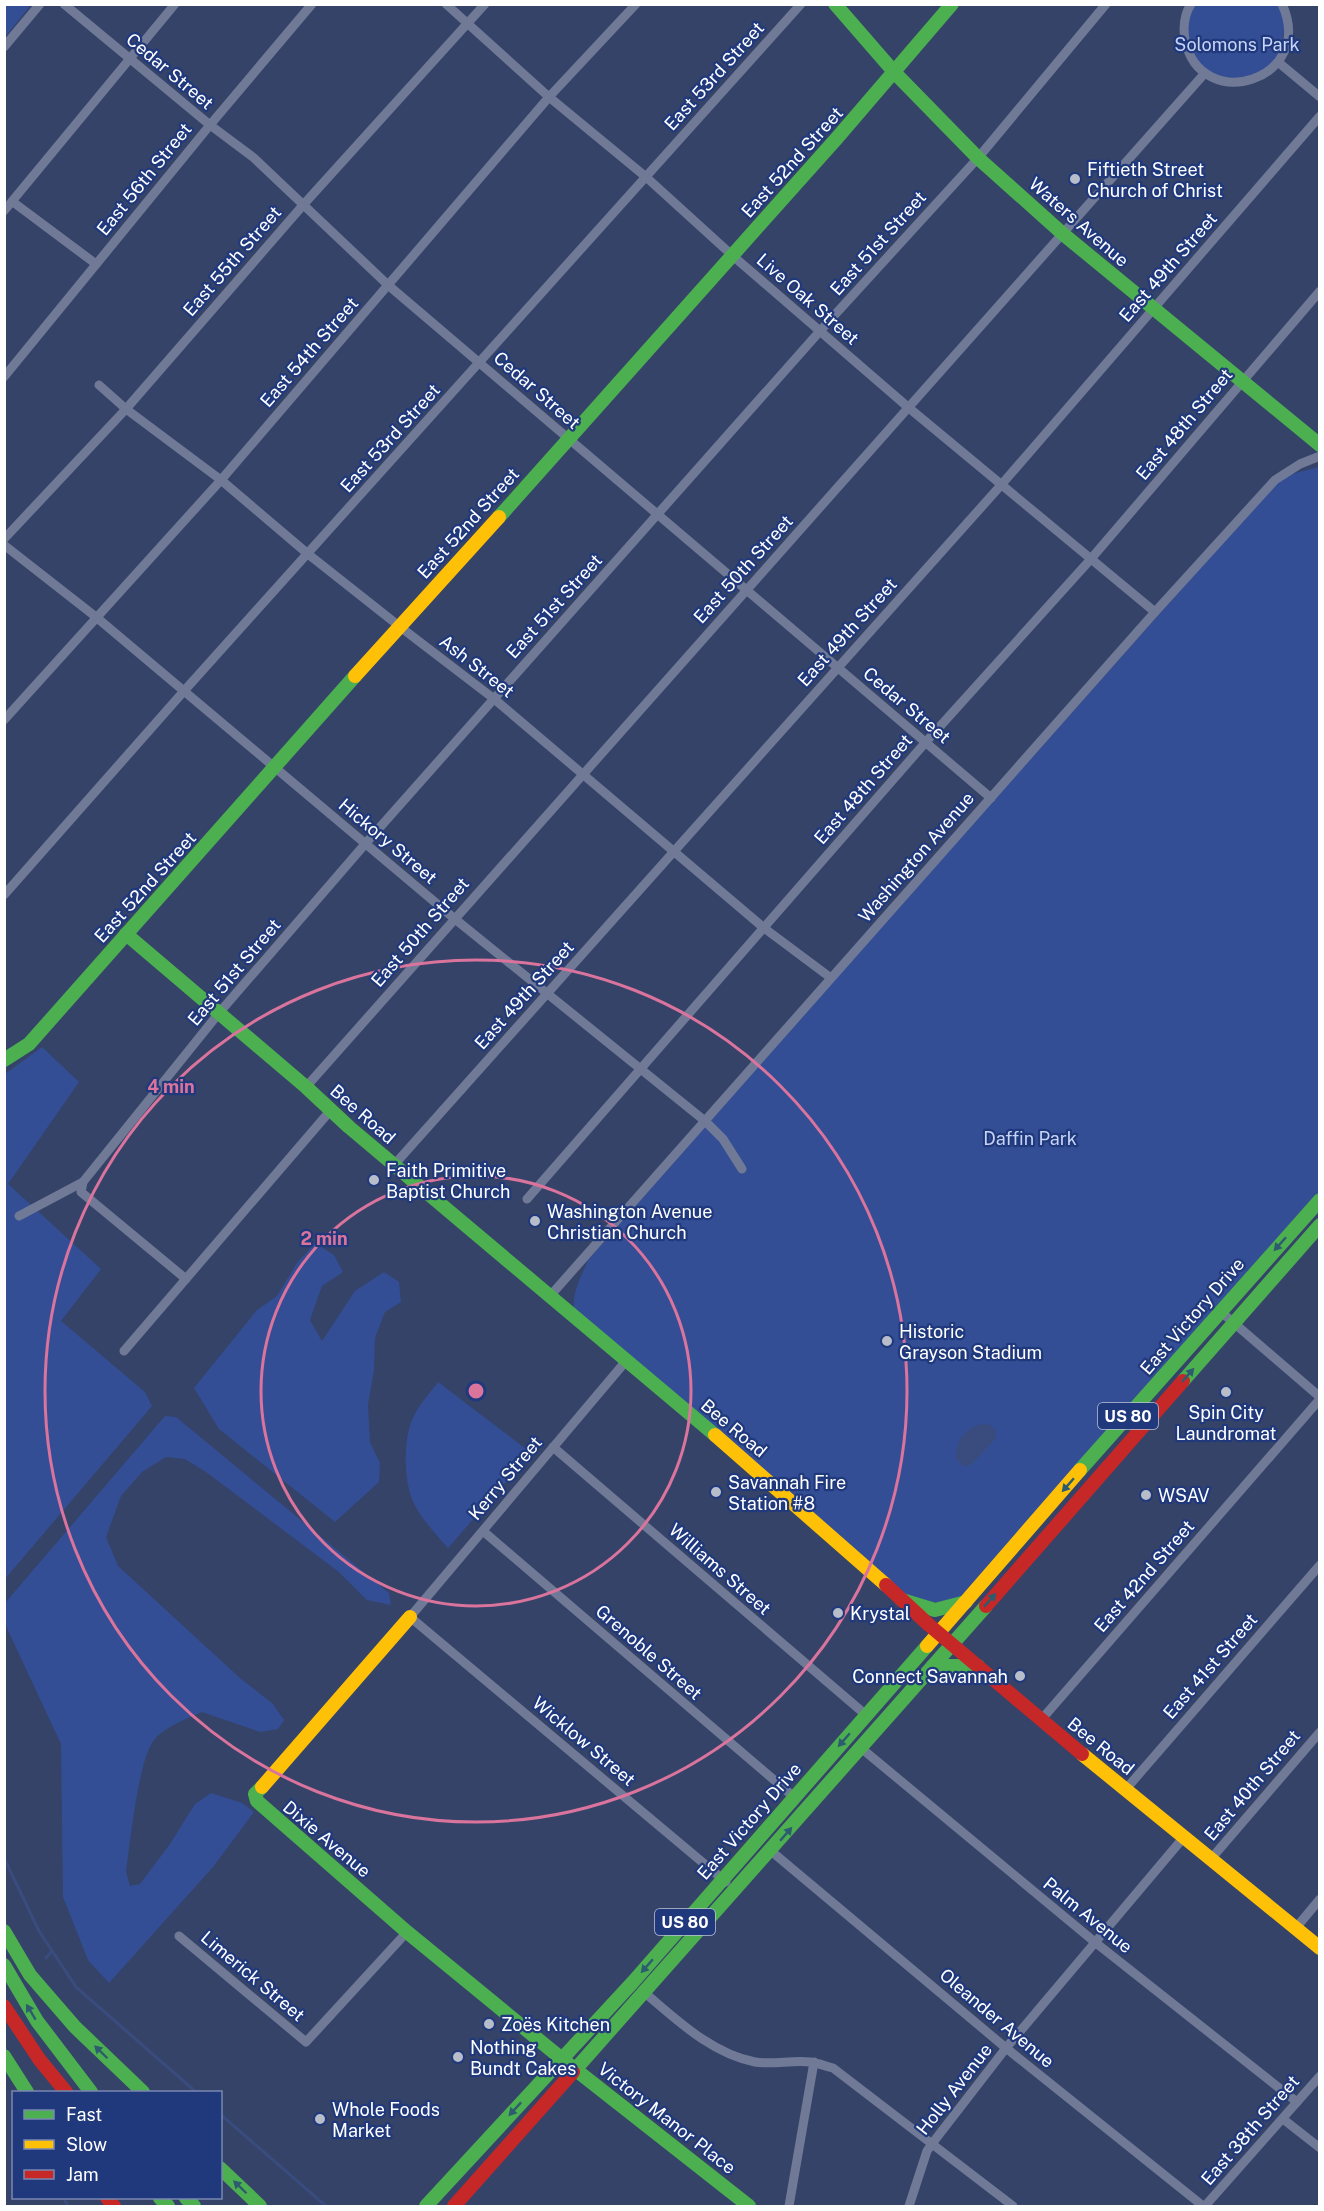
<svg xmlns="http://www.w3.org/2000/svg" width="1324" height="2211" font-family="'Public Sans',sans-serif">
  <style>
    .green { fill: #334e94 }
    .water { fill: #3a4c7e }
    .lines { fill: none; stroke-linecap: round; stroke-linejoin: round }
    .stream { stroke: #3a4c7e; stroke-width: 3 }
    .street { stroke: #707a97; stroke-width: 9 }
    .fast { stroke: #4caf50; stroke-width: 14 }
    .slow { stroke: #ffc107; stroke-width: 14 }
    .jam { stroke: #c62828; stroke-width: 14 }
    .oneway { fill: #2d5c70 }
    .ring { fill: none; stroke: #da749d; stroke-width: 3 }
    .poi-dot { fill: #b8bdca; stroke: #20397d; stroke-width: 2 }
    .labels { text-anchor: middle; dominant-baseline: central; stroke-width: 4.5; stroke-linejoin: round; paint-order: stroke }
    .shield { fill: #20397d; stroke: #bcc4d8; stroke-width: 1.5 }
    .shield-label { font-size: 16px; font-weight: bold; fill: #fff }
    .park-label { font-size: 18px; fill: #c7d4f5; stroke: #20397d }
    .street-label { font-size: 18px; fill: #fff; stroke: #20397d }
    .poi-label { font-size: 18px; fill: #fff; stroke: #20397d; text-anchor: start }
    .centre { fill: #da749d; stroke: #20397d; stroke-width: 3 }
    .ring-label { font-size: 18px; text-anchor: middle; font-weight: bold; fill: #da749d; stroke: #20397d; stroke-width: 4.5; stroke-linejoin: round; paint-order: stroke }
  </style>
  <rect width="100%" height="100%" fill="#354368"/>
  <g class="green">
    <polygon points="5,4 31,5 5,37 4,5"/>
    <polygon points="1191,5 1282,5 1287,16 1278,62 1244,83 1205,73 1184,35"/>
    <path d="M1319,467v724l-358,405c-29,20 -44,5 -70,-11l-317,-276c-2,-17 8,-34 14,-49l247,-281 424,-477 25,-26z"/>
    <polygon points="42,1047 79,1082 8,1184 101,1269 61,1321 145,1392 152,1406 5,1579 5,1074"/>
    <polygon points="315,1243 334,1255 343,1272 322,1286 310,1320 322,1341 355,1291 384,1272 399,1282 401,1302 385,1312 375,1338 374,1370 368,1405 370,1442 380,1463 379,1482 335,1522 219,1429 194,1388 257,1310 277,1296 297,1263"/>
    <path d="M438,1382l88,67v10l-78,89c-13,-15 -29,-31 -36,-49 -9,-23 -9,-67 4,-87 6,-11 15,-20 22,-30z"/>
    <path d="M165,1416l11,1 213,176 2,12 -24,-5 -28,-28 -133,-100 -21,-13 -19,-2 -24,15 -21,24 -15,41 12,29 122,112 33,26 11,16 -6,9 -18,3 -58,-20c-14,6 -39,16 -48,28 -16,21 -24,104 -28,132l4,14 10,-2 30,-40 25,-40 16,-11 31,10 12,9 -41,55 -104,116 -21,-23 -25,-63 -2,-153 -56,-120v-21z"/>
  </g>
  <path class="water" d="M982,1424l8,1 6,6v7l-24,26 -8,3 -8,-8c-1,-17 9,-32 26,-35z"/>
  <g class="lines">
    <g class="stream">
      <polyline points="4,1858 39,1931 76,1987 196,2092"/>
      <polyline points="46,1958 52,1951"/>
      <polyline points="220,2114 326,2206"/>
      <polyline points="65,2201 68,2206"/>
    </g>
    <g class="street">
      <polyline points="64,4 210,125 254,158 388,285 991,798"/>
      <polyline points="446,4 549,97 646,177 733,256 909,408 1155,612"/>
      <path d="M1191,4c-7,11 -8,24 -6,36 16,76 132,40 97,-36"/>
      <polyline points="4,47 40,4"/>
      <polyline points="1278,62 1320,97"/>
      <polyline points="13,202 96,264"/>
      <polyline points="4,211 175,4"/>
      <polyline points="4,377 210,125 312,4"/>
      <polyline points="99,385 126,409 221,480 308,554 399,626 493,698 764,928 831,978"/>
      <polyline points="4,539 126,409 304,204 485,4"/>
      <polyline points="4,545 96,617 455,919 705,1121 723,1139 742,1169"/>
      <polyline points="4,720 221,480 549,97 636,4"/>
      <polyline points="4,895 184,691 801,4"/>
      <polyline points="306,1087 1205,73"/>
      <polyline points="394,1165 1002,484 1320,116"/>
      <polyline points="83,1182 81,1192 186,1279"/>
      <polyline points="527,1199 925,743 1090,560 1320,291"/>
      <polyline points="19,1216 83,1182 219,1013 366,843 820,331 978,158 1106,4"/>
      <polyline points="550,1296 1155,612 1275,480 1300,464 1320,456"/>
      <polyline points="1220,1311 1320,1397"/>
      <polyline points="124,1351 330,1111"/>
      <polyline points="626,1361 410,1617 726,1882"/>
      <polyline points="553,1447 866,1715"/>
      <polyline points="483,1531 794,1797"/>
      <polyline points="1041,1720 1320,1399"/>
      <polyline points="861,1748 1096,1943 1297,2102"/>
      <polyline points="1126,1789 1320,1565"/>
      <polyline points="771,1851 1006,2048 1203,2206"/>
      <polyline points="1210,1860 1320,1732"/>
      <polyline points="1295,1929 1320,1899"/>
      <polyline points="179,1936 306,2042 407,1932"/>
      <path d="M645,1993c32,27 67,61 110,69 17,3 37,-2 55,0 8,1 15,4 23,6l180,138"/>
      <polyline points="1283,2119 1320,2148"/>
      <polyline points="789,2206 814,2062"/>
      <polyline points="909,2206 927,2151 931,2145 1006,2048 1184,1837"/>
      <polyline points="1205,2206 1320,2076"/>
    </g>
    <g class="fast">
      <polyline points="835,4 895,73 978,158 1063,234 1320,445"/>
      <polyline points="499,517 837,138 952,4"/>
      <polyline points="126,934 306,1087 349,1127 715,1435"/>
      <polyline points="4,1060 29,1044 355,676"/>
      <polyline points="1183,1381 1320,1225"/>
      <polyline points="1080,1470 1320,1200"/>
      <polyline points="902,1600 935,1610 966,1602"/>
      <polyline points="933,1666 978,1666"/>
      <polyline points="262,1787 255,1794 257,1801 407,1932 562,2059 749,2206"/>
      <polyline points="4,1931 30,1975 75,2027 143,2092"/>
      <polyline points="4,1965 37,2021 91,2092"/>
      <polyline points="4,2056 27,2092"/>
      <polyline points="573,2072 986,1606"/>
      <polyline points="220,2168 260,2206"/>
      <polyline points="160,2198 168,2206"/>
      <polyline points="186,2198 194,2206"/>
      <polyline points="426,2206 633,1982 927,1646"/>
    </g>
    <g class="slow">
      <polyline points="355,676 499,517"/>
      <polyline points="715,1435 886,1585"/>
      <polyline points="927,1646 1080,1470"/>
      <polyline points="1082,1754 1320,1948"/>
      <polyline points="262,1787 410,1617"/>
    </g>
    <g class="jam">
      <polyline points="886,1585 929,1625 1082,1754"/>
      <polyline points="986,1606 1183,1381"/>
      <polyline points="4,2006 39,2059 66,2092"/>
      <polyline points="107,2198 114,2206"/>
      <polyline points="454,2206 573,2072"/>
    </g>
  </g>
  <defs><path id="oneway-solid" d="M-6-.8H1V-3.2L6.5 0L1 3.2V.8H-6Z" transform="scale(1.5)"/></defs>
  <g class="oneway">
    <use href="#oneway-solid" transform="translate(1280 1244) rotate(132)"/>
    <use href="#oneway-solid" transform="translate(1188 1375) rotate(-49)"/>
    <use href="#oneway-solid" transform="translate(1068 1485) rotate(131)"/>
    <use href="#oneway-solid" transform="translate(990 1600) rotate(-49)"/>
    <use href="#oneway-solid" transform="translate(844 1740) rotate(131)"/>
    <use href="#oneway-solid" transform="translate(786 1834) rotate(-49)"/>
    <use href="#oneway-solid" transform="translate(647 1966) rotate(131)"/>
    <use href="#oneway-solid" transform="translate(31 2012) rotate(-121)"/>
    <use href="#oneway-solid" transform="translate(101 2052) rotate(-136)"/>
    <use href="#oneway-solid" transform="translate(515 2109) rotate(133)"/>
    <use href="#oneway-solid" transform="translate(240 2187) rotate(-136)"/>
  </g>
  <g class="ring">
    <circle cx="476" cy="1391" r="215"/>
    <circle cx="476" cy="1391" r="431"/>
  </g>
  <g class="poi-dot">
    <circle cx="1075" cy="179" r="6"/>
    <circle cx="374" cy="1180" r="6"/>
    <circle cx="535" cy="1221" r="6"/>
    <circle cx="887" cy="1341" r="6"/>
    <circle cx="1226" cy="1392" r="6"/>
    <circle cx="716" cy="1492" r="6"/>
    <circle cx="1146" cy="1495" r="6"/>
    <circle cx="838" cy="1613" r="6"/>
    <circle cx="1020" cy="1676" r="6"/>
    <circle cx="489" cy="2024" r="6"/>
    <circle cx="458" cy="2057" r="6"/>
    <circle cx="320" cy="2119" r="6"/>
  </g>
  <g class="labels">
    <g class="shield">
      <rect x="1098" y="1403" width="60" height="26" rx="4.5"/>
      <rect x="655" y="1909" width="60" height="26" rx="4.5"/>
    </g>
    <g class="shield-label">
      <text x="1128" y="1416">US 80</text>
      <text x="685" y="1922">US 80</text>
    </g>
    <g class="park-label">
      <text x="1237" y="44">Solomons Park</text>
      <text x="1030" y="1138">Daffin Park</text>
    </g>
    <g class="street-label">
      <text transform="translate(170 71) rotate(40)">Cedar Street</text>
      <text transform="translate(714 76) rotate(-48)">East 53rd Street</text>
      <text transform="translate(792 162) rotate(-48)">East 52nd Street</text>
      <text transform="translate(144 179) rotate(-51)">East 56th Street</text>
      <text transform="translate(1079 222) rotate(41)">Waters Avenue</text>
      <text transform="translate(878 243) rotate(-48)">East 51st Street</text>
      <text transform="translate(232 261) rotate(-49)">East 55th Street</text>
      <text transform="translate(1168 267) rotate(-49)">East 49th Street</text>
      <text transform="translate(808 299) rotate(41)">Live Oak Street</text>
      <text transform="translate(309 352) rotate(-49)">East 54th Street</text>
      <text transform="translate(537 390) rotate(41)">Cedar Street</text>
      <text transform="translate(1184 424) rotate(-50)">East 48th Street</text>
      <text transform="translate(390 438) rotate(-48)">East 53rd Street</text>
      <text transform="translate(468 523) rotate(-48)">East 52nd Street</text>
      <text transform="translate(743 569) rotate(-48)">East 50th Street</text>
      <text transform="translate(554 606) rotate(-48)">East 51st Street</text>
      <text transform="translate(847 632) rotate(-48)">East 49th Street</text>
      <text transform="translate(477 666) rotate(38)">Ash Street</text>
      <text transform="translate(907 705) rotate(40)">Cedar Street</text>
      <text transform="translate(863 789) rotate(-49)">East 48th Street</text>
      <text transform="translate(388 841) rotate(40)">Hickory Street</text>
      <text transform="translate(916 857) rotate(-49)">Washington Avenue</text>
      <text transform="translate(145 887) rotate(-48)">East 52nd Street</text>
      <text transform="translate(420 932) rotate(-49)">East 50th Street</text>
      <text transform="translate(234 972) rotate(-50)">East 51st Street</text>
      <text transform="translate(524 995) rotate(-48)">East 49th Street</text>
      <text transform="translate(363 1114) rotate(41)">Bee Road</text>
      <text transform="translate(1192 1316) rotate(-49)">East Victory Drive</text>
      <text transform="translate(734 1428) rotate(40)">Bee Road</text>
      <text transform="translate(505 1478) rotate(-50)">Kerry Street</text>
      <text transform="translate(720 1569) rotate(41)">Williams Street</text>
      <text transform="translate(1144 1576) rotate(-49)">East 42nd Street</text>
      <text transform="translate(649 1652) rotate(41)">Grenoble Street</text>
      <text transform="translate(1210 1666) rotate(-49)">East 41st Street</text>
      <text transform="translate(584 1741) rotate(40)">Wicklow Street</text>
      <text transform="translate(1101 1746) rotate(39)">Bee Road</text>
      <text transform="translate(1252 1785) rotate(-50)">East 40th Street</text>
      <text transform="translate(749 1821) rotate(-49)">East Victory Drive</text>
      <text transform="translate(327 1839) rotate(40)">Dixie Avenue</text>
      <text transform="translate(1088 1915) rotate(39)">Palm Avenue</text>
      <text transform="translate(253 1976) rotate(40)">Limerick Street</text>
      <text transform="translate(997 2018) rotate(40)">Oleander Avenue</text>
      <text transform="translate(954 2089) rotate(-52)">Holly Avenue</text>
      <text transform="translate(667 2118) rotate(38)">Victory Manor Place</text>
      <text transform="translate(1250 2130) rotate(-49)">East 38th Street</text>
    </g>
    <g class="poi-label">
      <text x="1087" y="169">Fiftieth Street<tspan x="1087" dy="21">Church of Christ</tspan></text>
      <text x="386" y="1170">Faith Primitive<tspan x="386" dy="21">Baptist Church</tspan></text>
      <text x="547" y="1211">Washington Avenue<tspan x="547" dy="21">Christian Church</tspan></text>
      <text x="899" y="1331">Historic<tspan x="899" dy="21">Grayson Stadium</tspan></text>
      <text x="1226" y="1412" text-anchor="middle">Spin City<tspan x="1226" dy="21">Laundromat</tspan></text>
      <text x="728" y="1482">Savannah Fire<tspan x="728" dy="21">Station #8</tspan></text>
      <text x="1158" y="1495">WSAV</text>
      <text x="850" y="1613">Krystal</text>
      <text x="1008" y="1676" text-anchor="end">Connect Savannah</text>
      <text x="501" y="2024">Zoës Kitchen</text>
      <text x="470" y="2047">Nothing<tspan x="470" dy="21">Bundt Cakes</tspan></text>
      <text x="332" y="2109">Whole Foods<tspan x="332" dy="21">Market</tspan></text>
    </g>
  </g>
  <circle cx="476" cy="1391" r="9" class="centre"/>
  <g class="ring-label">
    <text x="171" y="1093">4 min</text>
    <text x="324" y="1245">2 min</text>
  </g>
  <rect width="1324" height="2211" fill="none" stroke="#ffffff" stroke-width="12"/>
  <rect x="12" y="2091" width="210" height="108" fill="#20397d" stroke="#7988b1" stroke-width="1.5"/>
  <rect x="24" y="2110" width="30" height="9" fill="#4caf50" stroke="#7988b1" stroke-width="1.5"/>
  <text x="66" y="2121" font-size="18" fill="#ffffff">Fast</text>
  <rect x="24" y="2140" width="30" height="9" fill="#ffc107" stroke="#7988b1" stroke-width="1.5"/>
  <text x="66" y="2151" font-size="18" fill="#ffffff">Slow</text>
  <rect x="24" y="2170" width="30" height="9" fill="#c62828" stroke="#7988b1" stroke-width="1.5"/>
  <text x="66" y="2181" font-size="18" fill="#ffffff">Jam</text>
</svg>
